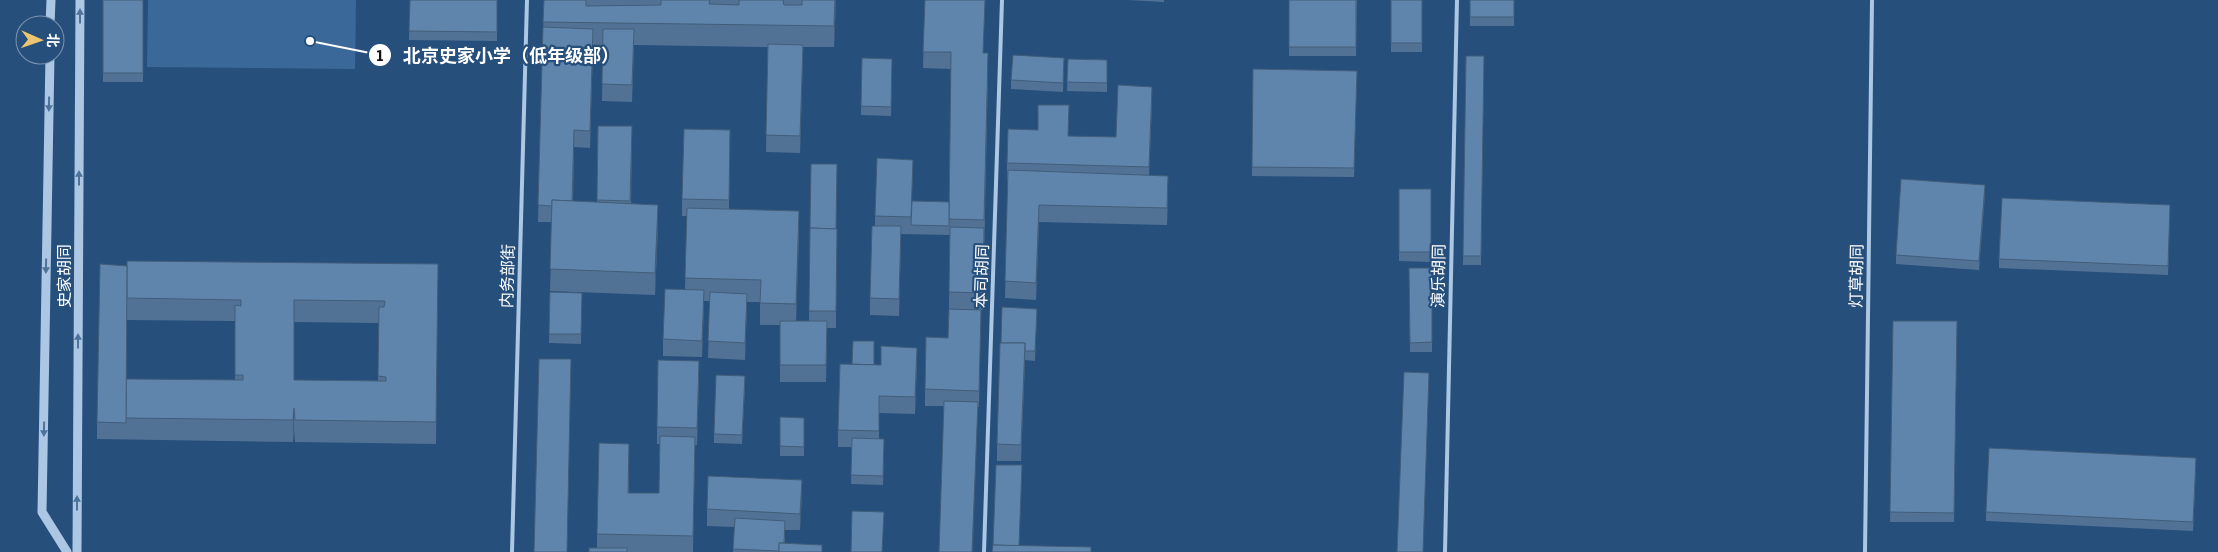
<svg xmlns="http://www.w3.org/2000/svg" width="2218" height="552" font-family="'Asap Condensed','Noto Sans SC',sans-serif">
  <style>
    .grass { fill: #3a6999 }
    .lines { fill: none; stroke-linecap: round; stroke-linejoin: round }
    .service { stroke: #abc7e4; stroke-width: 4 }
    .tertiary { stroke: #abc7e4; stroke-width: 9 }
    .wall { fill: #527295; fill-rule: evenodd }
    .shaded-wall { fill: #425d79 }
    .building { fill: #5f85ad; stroke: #425d79; fill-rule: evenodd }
    .oneway { fill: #4e739b }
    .labels { text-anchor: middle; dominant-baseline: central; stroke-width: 4.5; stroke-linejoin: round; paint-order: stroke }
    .street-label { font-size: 16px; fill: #fff; stroke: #264f7c }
    .leader { fill: none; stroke: #fff; stroke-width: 2 }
    .callout-dot { fill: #fff; stroke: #264f7c; stroke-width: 2 }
    .mark-label { font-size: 15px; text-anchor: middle; font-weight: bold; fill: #111 }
    .callout-label { font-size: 18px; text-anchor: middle; font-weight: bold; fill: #fff; stroke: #264f7c; stroke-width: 4.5; stroke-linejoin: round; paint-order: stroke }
  </style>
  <rect width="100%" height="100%" fill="#264f7c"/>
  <polygon class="grass" points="148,0 356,0 355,69 147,67"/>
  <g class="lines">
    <g class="service">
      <polyline points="512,552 527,0"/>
      <polyline points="984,552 1002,0"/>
      <polyline points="1445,552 1457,0"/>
      <polyline points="1865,552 1872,0"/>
    </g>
    <g class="tertiary">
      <polyline points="50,25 51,0"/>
      <polyline points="50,55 42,512 67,552"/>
      <polyline points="77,552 80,0"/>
    </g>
  </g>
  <g class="wall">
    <rect x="103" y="0" width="40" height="82"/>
    <polygon points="410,0 497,0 497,41 409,40"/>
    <polygon points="544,0 836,0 834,47 803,47 800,153 766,152 768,47 634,45 632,102 602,101 603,45 593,45 590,148 574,147 573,201 597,202 598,126 632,126 631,204 658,227 655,295 550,291 552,222 538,222"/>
    <polygon points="925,0 985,0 983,53 988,70 983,310 949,309 950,235 901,234 899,316 870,315 870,298 875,226 875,216 912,201 949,202 951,69 923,68"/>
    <polygon points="1128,0 1164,0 1164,2"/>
    <polygon points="1289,0 1357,0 1356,56 1289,56"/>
    <rect x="1391" y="0" width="31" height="52"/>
    <rect x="1470" y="0" width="44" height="26"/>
    <polygon points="1466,56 1484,56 1481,265 1463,265"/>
    <polygon points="1064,58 1063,92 1011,89 1011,80"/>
    <polygon points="892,59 891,116 861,115 861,106"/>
    <polygon points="1068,59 1107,60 1107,92 1067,91"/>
    <polygon points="1253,69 1357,71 1354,177 1252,176"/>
    <polygon points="1152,103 1149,175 1168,193 1167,225 1039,222 1036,300 1005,298 1008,180 1007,180 1007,163 1116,137"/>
    <polygon points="730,147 729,209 799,233 796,321 809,321 811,164 836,229 836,328 827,328 826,382 780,382 780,325 760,325 760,302 747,302 745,360 708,358 710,301 704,301 702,357 663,356 663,339 685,289 687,216 682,216 682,199"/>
    <polygon points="1399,189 1431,189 1431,262 1399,261"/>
    <polygon points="1985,194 1979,270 1896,264 1896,255"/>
    <polygon points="2170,214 2168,275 1999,268 1999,259"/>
    <path d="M438,264l-2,180 -141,-2 -1,-12 -1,12 -196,-3v-17l30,-156zM127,283v37l108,1v59l-109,10zM294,322l85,1 -1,58 -84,-1z"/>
    <polygon points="1409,268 1432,268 1432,352 1410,352"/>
    <polygon points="550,292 582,293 581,344 549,343"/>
    <polygon points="1037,309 1035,361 1025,360 1021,461 997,461 997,444"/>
    <polygon points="981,310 979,407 978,407 978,419 943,406 925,406 925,389 948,338"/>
    <polygon points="1893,321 1957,321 1954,522 1890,522"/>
    <polygon points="852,364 874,365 917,364 915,414 879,413 879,439 884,448 883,485 851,484 852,447 838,447 838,430"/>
    <polygon points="699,378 697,445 695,445 693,552 589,552 597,548 597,534 629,466 629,493 659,493 660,444 657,444 657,427"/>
    <polygon points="745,385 742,444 714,443 714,434"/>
    <polygon points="780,417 804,418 804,456 780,456"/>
    <polygon points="2196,467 2193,531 1986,521 1986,512"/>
    <polygon points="802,497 800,530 785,530 785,543 822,552 733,552 735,527 707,526 707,509"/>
  </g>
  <g class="shaded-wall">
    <polygon points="835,0 836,0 834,47 834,26"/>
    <polygon points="593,29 593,46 590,148 590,131"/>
    <polygon points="803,45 803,62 800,153 800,136"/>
    <polygon points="1152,87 1152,103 1149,184 1149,167"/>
    <polygon points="1168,176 1168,193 1167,225 1167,208"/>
    <polygon points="1985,185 1985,194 1979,270 1979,261"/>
    <polygon points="658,205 658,227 655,295 655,273"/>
    <polygon points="1039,205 1039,222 1036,300 1036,283"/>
    <polygon points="799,211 799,233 796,326 796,304"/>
    <polygon points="901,226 901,243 899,316 899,299"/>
    <polygon points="704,290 704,307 702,357 702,341"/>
    <polygon points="747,294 747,310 745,360 745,343"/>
    <polygon points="1025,343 1025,360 1021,461 1021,445"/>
    <polygon points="917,348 917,364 915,414 915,397"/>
    <polygon points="699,361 699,378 697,445 697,428"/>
    <polygon points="978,402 973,552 972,552"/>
    <polygon points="294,408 294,430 293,442 293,420"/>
    <polygon points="695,437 695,459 693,552 693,536"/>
    <polygon points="802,480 802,497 800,530 800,514"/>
  </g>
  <g class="building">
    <rect x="103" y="0" width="40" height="73"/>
    <polygon points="410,0 497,0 497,32 409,31"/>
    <polygon points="544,0 586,0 586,6 661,5 661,0 710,0 709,4 739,5 739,0 783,0 784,5 802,5 802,0 835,0 834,26 543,22"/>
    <polygon points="925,0 985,0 983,53 988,53 984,220 949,219 951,52 923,52"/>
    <rect x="1289" y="0" width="67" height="47"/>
    <rect x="1391" y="0" width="31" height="43"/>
    <rect x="1470" y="0" width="44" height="17"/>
    <polygon points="543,27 593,29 590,131 574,130 572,201 552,200 552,206 538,205"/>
    <polygon points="603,29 634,29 632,85 602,84"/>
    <polygon points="768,44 803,45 800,136 766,135"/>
    <polygon points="1013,55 1064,58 1063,83 1011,80"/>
    <polygon points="1466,56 1484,56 1481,256 1463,256"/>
    <polygon points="862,58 892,59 891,107 861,106"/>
    <polygon points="1068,59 1107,60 1107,83 1067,82"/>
    <polygon points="1253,69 1357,71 1354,168 1252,167"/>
    <polygon points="1118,85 1152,87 1149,167 1007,163 1008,129 1038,130 1038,105 1069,105 1068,136 1116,137"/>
    <polygon points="598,126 632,126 630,201 597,200"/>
    <polygon points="684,129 730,130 729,200 682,199"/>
    <polygon points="877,158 913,160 911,217 875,216"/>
    <polygon points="811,164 837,164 836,229 810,228"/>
    <polygon points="1008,170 1168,176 1167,208 1039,205 1036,283 1005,281"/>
    <polygon points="1901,179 1985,185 1979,261 1896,255"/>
    <rect x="1399" y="189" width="32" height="63"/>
    <polygon points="2002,198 2170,205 2168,266 1999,259"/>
    <polygon points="552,200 658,205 655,273 550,269"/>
    <polygon points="912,201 949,202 949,226 911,225"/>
    <polygon points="687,208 799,211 796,304 760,303 761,280 685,278"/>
    <polygon points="872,226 901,226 899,299 870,298"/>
    <polygon points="950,227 984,228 983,293 949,292"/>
    <polygon points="810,228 837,229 836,311 809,311"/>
    <path d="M127,261l311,3 -2,158 -141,-2 -1,-12 -1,12 -167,-2v-39l117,1v-5h-8v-70l6,1v-6l-114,-2zM294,300l91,1 -1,6h-5l-1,69 8,1v4l-92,-1z"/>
    <polygon points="100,264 127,266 126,423 97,422"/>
    <polygon points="1409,268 1432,268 1432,342 1410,343"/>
    <polygon points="665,289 704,290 702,341 663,339"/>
    <polygon points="550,292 582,293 581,334 549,334"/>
    <polygon points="710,292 747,294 745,343 708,341"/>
    <polygon points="1002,307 1037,309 1035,351 1025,351 1025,343 1001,343"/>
    <polygon points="949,309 981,310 979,391 925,389 926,337 948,338"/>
    <polygon points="780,321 827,321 826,365 780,365"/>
    <polygon points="1893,321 1957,321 1954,513 1890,512"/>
    <polygon points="853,341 874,341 874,365 852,364"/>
    <polygon points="1000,343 1025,343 1021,445 997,444"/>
    <polygon points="881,346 917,348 915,397 879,396 879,431 838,430 840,364 881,365"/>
    <polygon points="539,359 571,359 567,552 534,552"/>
    <polygon points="658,360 699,361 697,428 657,427"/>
    <polygon points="1404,372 1429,373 1423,552 1397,552"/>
    <polygon points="716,375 745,376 742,435 714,434"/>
    <polygon points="944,401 978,402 972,552 939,552"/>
    <polygon points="780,417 804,418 804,447 780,446"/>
    <polygon points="660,436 695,437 693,536 597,534 599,443 629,444 628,493 659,493"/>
    <polygon points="852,438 884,439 883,476 851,475"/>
    <polygon points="1989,448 2196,458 2193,522 1986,512"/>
    <polygon points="996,465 1022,465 1019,546 993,545"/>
    <polygon points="708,476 802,480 800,514 707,509"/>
    <polygon points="852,511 884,512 882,552 851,552"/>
    <polygon points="735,518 785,521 784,543 779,543 779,551 733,549"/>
    <polygon points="779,543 822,545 822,552 779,552"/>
    <polygon points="993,545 1091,547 1091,552 992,552"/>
    <rect x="589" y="548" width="38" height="4"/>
  </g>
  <defs><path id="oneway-solid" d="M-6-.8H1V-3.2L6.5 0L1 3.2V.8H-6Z" transform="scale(1.25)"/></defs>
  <g class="oneway">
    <use href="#oneway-solid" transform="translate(80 16) rotate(-90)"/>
    <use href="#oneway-solid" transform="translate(49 104) rotate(91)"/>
    <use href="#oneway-solid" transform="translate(79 178) rotate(-90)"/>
    <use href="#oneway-solid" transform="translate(46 266) rotate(91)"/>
    <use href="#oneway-solid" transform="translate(78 341) rotate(-90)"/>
    <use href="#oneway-solid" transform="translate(44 429) rotate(91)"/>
    <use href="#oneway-solid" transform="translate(77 503) rotate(-90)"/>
  </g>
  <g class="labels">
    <g class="street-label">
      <text transform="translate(64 276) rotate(-90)">史家胡同</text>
      <text transform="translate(507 276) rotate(-88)">内务部街</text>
      <text transform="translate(981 276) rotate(-88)">本司胡同</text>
      <text transform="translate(1438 276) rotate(-89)">演乐胡同</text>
      <text transform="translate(1856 276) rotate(-89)">灯草胡同</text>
    </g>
  </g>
  <path class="leader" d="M310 41L380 55"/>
  <g class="callout-dot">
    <circle cx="310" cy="41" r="5"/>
    <circle cx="380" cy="55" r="12"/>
  </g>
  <g class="mark-label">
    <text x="380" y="61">1</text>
  </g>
  <g class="callout-label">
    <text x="511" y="62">北京史家小学（低年级部）</text>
  </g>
  <g transform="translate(40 40) rotate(92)"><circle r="24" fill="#264f7c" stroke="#7d95b0"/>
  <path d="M0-4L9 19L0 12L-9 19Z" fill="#edc470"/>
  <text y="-8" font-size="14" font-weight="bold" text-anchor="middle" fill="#ffffff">北</text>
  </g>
</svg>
